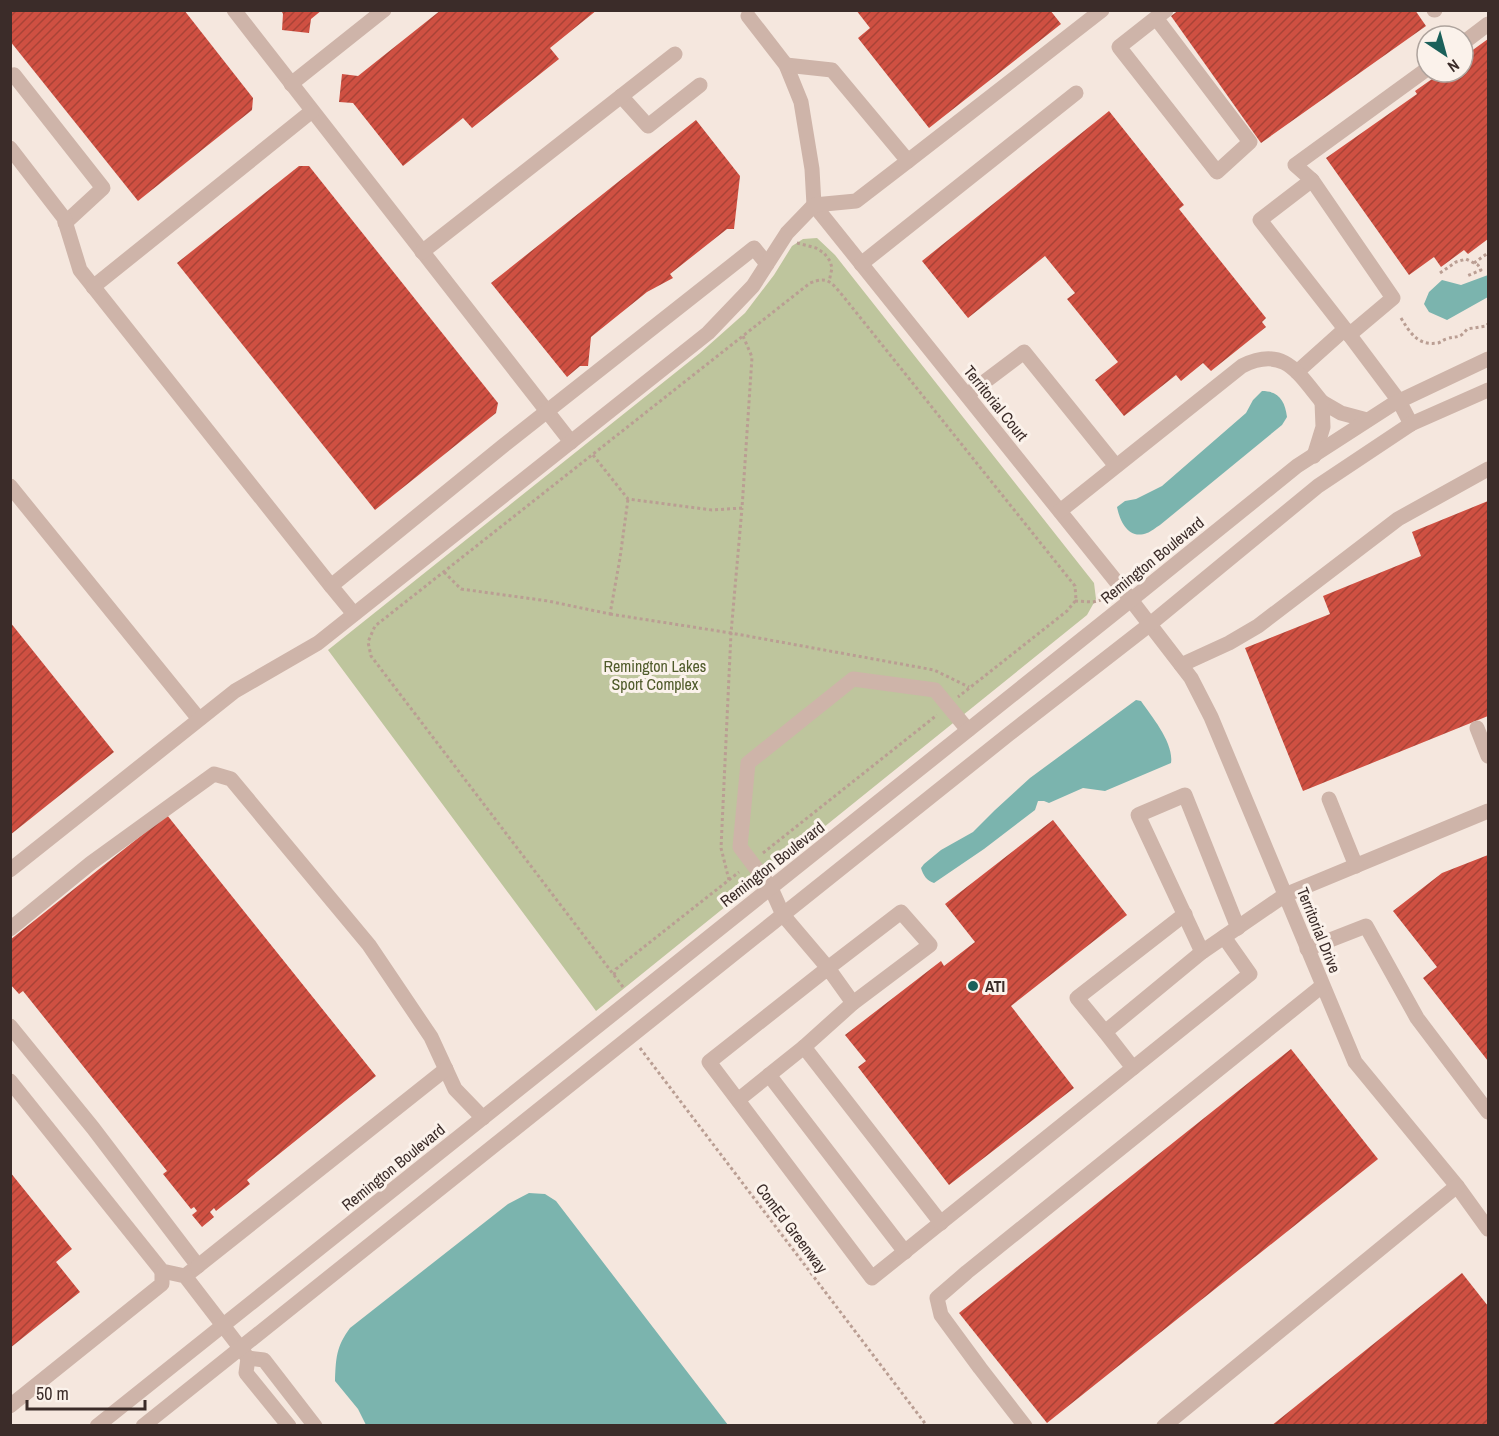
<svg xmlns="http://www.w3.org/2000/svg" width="1499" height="1436" font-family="'Archivo Narrow',sans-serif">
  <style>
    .green { fill: #bec59d }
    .water { fill: #7bb4ae }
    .building { fill: url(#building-hatch) }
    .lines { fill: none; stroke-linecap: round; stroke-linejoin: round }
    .path { stroke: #ba9e93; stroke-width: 3; stroke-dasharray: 3 3; stroke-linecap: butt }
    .minor { stroke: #ceb4a9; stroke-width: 15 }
    .poi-dot { fill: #1b605a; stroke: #fbf2eb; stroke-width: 2 }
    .labels { text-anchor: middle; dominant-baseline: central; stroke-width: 6; stroke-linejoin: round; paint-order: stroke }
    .street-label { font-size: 16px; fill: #3b2c29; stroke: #fbf2eb }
    .park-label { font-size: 16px; fill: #505b2b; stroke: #fbf2eb }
    .poi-label { font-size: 16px; font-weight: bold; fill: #3b2c29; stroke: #fbf2eb; text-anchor: start }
  </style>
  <defs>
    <pattern id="building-hatch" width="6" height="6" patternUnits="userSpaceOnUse" patternTransform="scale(1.5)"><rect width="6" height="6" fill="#cf5042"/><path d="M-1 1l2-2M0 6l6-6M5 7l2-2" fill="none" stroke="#a94337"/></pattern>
  </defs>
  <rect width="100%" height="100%" fill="#f5e7de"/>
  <polygon class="green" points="817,238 835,255 1094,583 1096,599 1087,615 596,1011 328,650 700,353 745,313 774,275 792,246 803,239"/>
  <g class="water">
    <polygon points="1488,275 1488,297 1447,320 1429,312 1424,304 1429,292 1442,280 1461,285"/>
    <path d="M1262,391c17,0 23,10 25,26l-5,8 -122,100c-4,2 -9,7 -13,8 -18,7 -27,-11 -30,-26l8,-6 11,-2 26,-13 84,-73 7,-13z"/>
    <path d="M1136,700l5,1c11,16 33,42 30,62l-66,28 -22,-3 -34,15 -5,-2h-6l-3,9 -51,39 -50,34c-7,-2 -11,-8 -13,-15l3,-4 17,-14 32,-18 22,-22 35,-32z"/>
    <path d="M529,1193l16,1 11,7 172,224h-362l-8,-16 -23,-28c1,-23 1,-34 15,-53l158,-124z"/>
  </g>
  <g class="building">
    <polygon points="10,10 184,10 253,98 252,110 138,201 10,41"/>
    <polygon points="281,10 322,10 311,19 309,33 282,30 283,14"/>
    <polygon points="441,10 597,10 550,48 559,59 472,128 463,118 403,166 353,103 339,102 342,74 358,76"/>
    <polygon points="856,10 1050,10 1061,24 929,128 858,38 870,28"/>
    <polygon points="1179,10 1415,10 1426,26 1261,143 1171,16"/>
    <polygon points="1488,39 1488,239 1468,254 1464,250 1441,267 1434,257 1409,275 1326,158 1417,94 1415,91 1442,72 1463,72 1463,57"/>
    <polygon points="1109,111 1184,205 1179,209 1266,318 1262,322 1266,327 1211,371 1203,363 1181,381 1176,375 1124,416 1095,380 1118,362 1067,299 1075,293 1045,256 968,318 922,261"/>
    <polygon points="696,120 740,176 734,229 727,229 670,274 673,278 647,292 591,337 588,366 580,366 567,377 491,283"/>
    <polygon points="299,166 309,166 498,403 496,413 375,510 177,263"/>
    <polygon points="1488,501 1488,716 1303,791 1245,648 1330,614 1323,596 1421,556 1412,532"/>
    <polygon points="10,622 114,752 10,835"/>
    <polygon points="167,815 376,1076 247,1180 250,1184 216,1211 214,1208 210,1212 214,1217 202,1227 192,1215 197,1211 194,1207 191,1209 163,1174 167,1171 23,991 19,994 10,984 10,940"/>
    <polygon points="1053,820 1127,915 1011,1006 1074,1088 949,1185 858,1067 866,1061 845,1035 941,961 944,966 975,942 945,904"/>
    <polygon points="1488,855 1488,1061 1423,978 1437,967 1393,911 1442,873"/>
    <polygon points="1291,1049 1378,1159 1047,1423 959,1313"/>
    <polygon points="10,1172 72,1249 56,1262 80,1292 10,1348"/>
    <polygon points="1462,1273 1488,1306 1488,1426 1271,1426"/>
  </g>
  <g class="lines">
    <g class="path">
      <polyline points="797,243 816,248 824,253 830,261 832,268 829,282"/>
      <polyline points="1474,263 1488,253"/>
      <polyline points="1440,273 1456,262 1466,259 1478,265 1481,270 1467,276"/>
      <path d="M1401,318c9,15 17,28 37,25 3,-1 5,-3 8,-4 11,-4 13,1 21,-10l19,-3 2,-2"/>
      <polyline points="593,455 628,499 712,510 742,508 752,357 743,336"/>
      <polyline points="444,572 461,589 548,601 610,614 620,558 628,499"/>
      <polyline points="1075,601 1093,602 1101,600"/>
      <polyline points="610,614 731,633 742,508"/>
      <polyline points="763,853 937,715"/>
      <polyline points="729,880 721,848 731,633 934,670 969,687"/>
      <polyline points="614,975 616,969 739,872"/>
      <path d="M623,987l-252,-331 -3,-14 7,-16 435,-343c18,-7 21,-1 33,13l232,290 1,14 -9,11 -109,86"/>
      <polyline points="640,1048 927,1426"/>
    </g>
    <g class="minor">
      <polyline points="234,10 571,442"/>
      <polyline points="1434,10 1435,10"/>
      <polyline points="748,16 786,65 801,102 812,169 814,205"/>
      <polyline points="1156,18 1250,142 1217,172 1119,47 1166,10"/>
      <polyline points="1463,43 1488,24"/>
      <polyline points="10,77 14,75 103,188 65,223"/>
      <polyline points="291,84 384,10"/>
      <polyline points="621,96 648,126 700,85"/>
      <polyline points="10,148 64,218 80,270 331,586"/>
      <polyline points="908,161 1102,10"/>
      <polyline points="1312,180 1295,165 1427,69"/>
      <polyline points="814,205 1131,600 1191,678 1211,717 1355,1062 1457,1186 1488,1229"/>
      <polyline points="422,252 675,54"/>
      <polyline points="861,264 1076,93"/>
      <polyline points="93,287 312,111"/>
      <polyline points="1345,329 1260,220 1312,180 1393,298 1349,335"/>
      <polyline points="1297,372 1345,329 1399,401 1411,424"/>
      <polyline points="967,395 1024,352 1116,466"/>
      <polyline points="1314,456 1323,427 1322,402 1341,413 1367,420"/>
      <polyline points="10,486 199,719"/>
      <path d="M1060,511l182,-145c42,-21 56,7 80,36"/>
      <polyline points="354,614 331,586 503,446 754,248 767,264"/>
      <polyline points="1181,665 1229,643 1258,626 1398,519 1488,469"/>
      <polyline points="1477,728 1488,756"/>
      <polyline points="968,730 935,690 853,679 748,763 740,847 771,888 783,915 828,968 853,1003 930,945 901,912 828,968 709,1062 872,1278 1133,1068 1105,1032 1202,952 1285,895 1488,811"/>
      <polyline points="1329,799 1356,866"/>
      <polyline points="10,870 235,691 318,643 708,333 753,286 787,233 814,205 856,201 908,161 832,70 786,65"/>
      <polyline points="10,929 91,863 214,774 231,779 369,945 431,1037 455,1089 483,1118"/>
      <polyline points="1307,949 1366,926 1417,1018 1488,1112"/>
      <polyline points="1202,952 1138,815 1185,795 1238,928"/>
      <polyline points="10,1026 93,1128 198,1266 185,1276"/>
      <polyline points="1105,1032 1077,998 1185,914"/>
      <polyline points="804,1047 941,1223"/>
      <polyline points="1133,1068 1250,974 1224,937"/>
      <polyline points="769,1075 905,1252"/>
      <polyline points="10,1081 162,1271 185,1276 248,1358 264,1360 315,1426"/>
      <polyline points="738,1100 804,1047 853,1003"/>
      <polyline points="198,1266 446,1069"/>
      <polyline points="248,1358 246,1373 289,1426"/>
      <polyline points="10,1406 162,1284 162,1271"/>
      <polyline points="97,1426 1131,600 1297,466 1393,404 1488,359"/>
      <polyline points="143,1426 1009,734 1149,625 1318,486 1411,424 1488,390"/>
      <polyline points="1025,1426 980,1368 941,1315 937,1298 967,1272 1322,986"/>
      <polyline points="1164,1426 1457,1186"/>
    </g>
  </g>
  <circle class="poi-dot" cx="973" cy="986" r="6"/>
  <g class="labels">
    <g class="street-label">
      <text transform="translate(996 403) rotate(51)">Territorial Court</text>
      <text transform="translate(1152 560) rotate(-39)">Remington Boulevard</text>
      <text transform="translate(772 864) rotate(-38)">Remington Boulevard</text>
      <text transform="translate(1319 930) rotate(68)">Territorial Drive</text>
      <text transform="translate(393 1167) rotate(-39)">Remington Boulevard</text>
      <text transform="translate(792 1228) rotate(53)">ComEd Greenway</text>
    </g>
    <g class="park-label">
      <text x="655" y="666">Remington Lakes<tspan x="655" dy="18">Sport Complex</tspan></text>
    </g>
    <g class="poi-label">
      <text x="985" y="986">ATI</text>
    </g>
  </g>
  <rect width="1499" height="1436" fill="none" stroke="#3b2c29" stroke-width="24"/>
  <g transform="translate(1445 54) rotate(144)"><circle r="28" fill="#fbf2eb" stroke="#aea39d" stroke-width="1.5"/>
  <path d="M0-4.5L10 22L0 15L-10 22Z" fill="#1b605a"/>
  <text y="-9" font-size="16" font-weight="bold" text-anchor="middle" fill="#3b2c29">N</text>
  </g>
  <path d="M27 1400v9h118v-9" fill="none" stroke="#3b2c29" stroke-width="3"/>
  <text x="36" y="1400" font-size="18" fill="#3b2c29" stroke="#fbf2eb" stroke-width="4.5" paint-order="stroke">50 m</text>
</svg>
